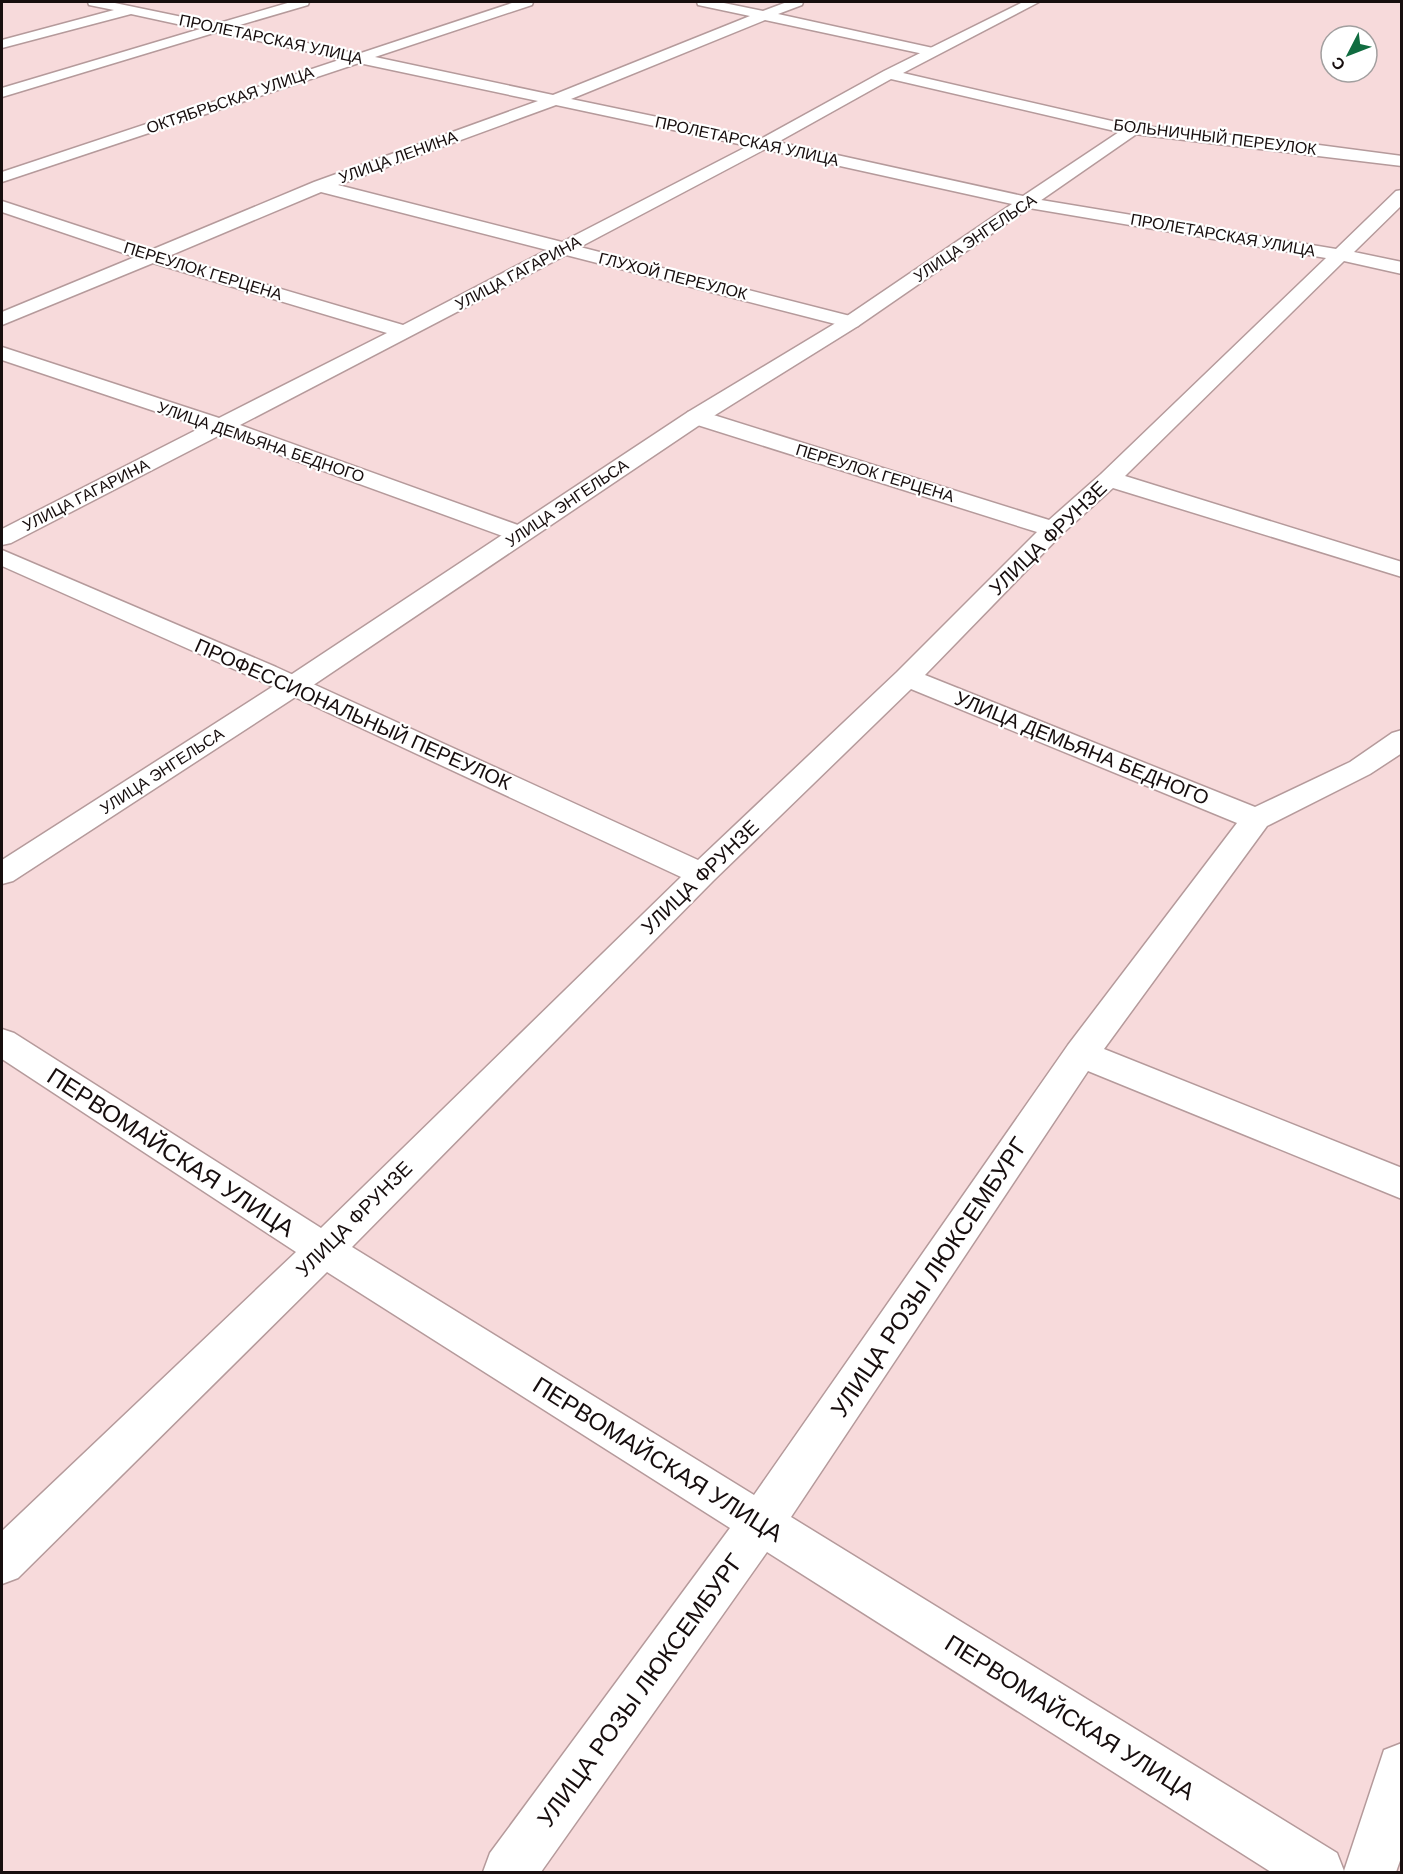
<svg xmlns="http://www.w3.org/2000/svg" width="1403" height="1874" font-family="Arial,sans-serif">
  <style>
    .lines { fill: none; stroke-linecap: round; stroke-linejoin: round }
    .minor-casing { stroke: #b59a9b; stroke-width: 3 }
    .secondary-casing { stroke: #b59a9b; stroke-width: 3 }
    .minor { fill: #fff; fill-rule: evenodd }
    .secondary { fill: #fff; fill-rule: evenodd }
    .labels { text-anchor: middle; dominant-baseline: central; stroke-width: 4.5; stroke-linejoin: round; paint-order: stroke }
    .far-street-label { font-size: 16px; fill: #170e0e; stroke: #fff }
    .street-label { font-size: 20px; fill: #170e0e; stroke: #fff }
    .near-street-label { font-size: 24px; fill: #170e0e; stroke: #fff }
  </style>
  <rect width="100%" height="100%" fill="#f7dadb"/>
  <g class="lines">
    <defs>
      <g id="minor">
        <path d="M88,2h22l106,22 75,-22h18l-1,3 -75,22 125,27 157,-52h18l-1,3 -157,52 178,38 197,-79 -52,-11 -1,-3h22l44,9 24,-9h16l-1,3 -24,9 155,34 7,4 -7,4 -168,-36 -194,79 192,40 8,5 -2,3 -189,100 278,71 3,4 -3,4 -7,2 -285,-73 -326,170 289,104 3,5 -3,5 -9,2 -9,-2 -289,-105 -211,109 -9,2v-16l200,-102 -200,-67v-13l217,71 168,-85 -234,-70 -151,62v-13l133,-55 -133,-45v-11l149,49 163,-68 224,-81 -179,-38 -357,119v-10l340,-113 -125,-27 -215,65v-9l198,-59 -69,-15 -129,34v-8l112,-30 -25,-5zM556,105l192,41 -186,96 -224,-57zM321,192l226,58 -144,75 -234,-69z"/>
        <polygon points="1132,125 1281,140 1402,156 1402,166 1126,133 1124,130 1126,127"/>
        <path d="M1402,190v15l-48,47 48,10v12l-58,-13 -219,215 277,86v15l-289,-89 -51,46 -137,141 330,132 95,-45 42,-29 10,-3v23l-32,21 -103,52 -163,223 298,119v31l-314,-128 -297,446 546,336 7,18 40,-121 18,-7v112l-6,17h-125l-504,-320 -226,320h-58l7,-19 240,-325 -403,-256 -309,306 -16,6v-53l294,-279 -294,-193v-30l12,4 307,195 360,-351 -425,-198 -254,-113v-16l274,117 422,193 199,-188 140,-140 -349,-110 -3,-5 3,-5 8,-2 8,2 345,108 52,-46 225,-216 -297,-50 -6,-1 -3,-4 3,-4 6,-1 307,51 60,-58zM911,689l326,134 -169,222 -314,450 -402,-248 361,-366z"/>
      </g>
      <path id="secondary" d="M1023,2h16l-136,71 235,54 2,3 -2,3 -101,70 -2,4 -6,1 -171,118 -154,96 -401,270 -290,189 -11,3v-24l281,-180 405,-268 156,-94 168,-114 -249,-55 -8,-5 2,-3 127,-70zM891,79l228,53 -96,64 -245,-54z"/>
    </defs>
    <use href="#minor" class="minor-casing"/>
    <use href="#secondary" class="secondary-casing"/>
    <use href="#minor" class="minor"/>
    <use href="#secondary" class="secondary"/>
  </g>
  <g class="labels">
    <g class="far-street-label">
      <text transform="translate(271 39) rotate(12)">ПРОЛЕТАРСКАЯ УЛИЦА</text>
      <text transform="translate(230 100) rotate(-19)">ОКТЯБРЬСКАЯ УЛИЦА</text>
      <text transform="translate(1215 137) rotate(7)">БОЛЬНИЧНЫЙ ПЕРЕУЛОК</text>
      <text transform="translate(747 141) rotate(12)">ПРОЛЕТАРСКАЯ УЛИЦА</text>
      <text transform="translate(398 157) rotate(-20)">УЛИЦА ЛЕНИНА</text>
      <text transform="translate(1223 235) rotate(10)">ПРОЛЕТАРСКАЯ УЛИЦА</text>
      <text transform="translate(975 238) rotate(-34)">УЛИЦА ЭНГЕЛЬСА</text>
      <text transform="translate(203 271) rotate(17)">ПЕРЕУЛОК ГЕРЦЕНА</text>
      <text transform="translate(518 273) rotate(-28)">УЛИЦА ГАГАРИНА</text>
      <text transform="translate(673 276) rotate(14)">ГЛУХОЙ ПЕРЕУЛОК</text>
      <text transform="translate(261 442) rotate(19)">УЛИЦА ДЕМЬЯНА БЕДНОГО</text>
      <text transform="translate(875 473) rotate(17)">ПЕРЕУЛОК ГЕРЦЕНА</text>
      <text transform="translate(86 495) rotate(-27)">УЛИЦА ГАГАРИНА</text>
      <text transform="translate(567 503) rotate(-34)">УЛИЦА ЭНГЕЛЬСА</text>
      <text transform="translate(162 771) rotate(-33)">УЛИЦА ЭНГЕЛЬСА</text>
    </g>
    <g class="street-label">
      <text transform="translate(1048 538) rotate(-44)">УЛИЦА ФРУНЗЕ</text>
      <text transform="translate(353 714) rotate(24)">ПРОФЕССИОНАЛЬНЫЙ ПЕРЕУЛОК</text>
      <text transform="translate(1082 748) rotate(22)">УЛИЦА ДЕМЬЯНА БЕДНОГО</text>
      <text transform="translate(700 877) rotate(-44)">УЛИЦА ФРУНЗЕ</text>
      <text transform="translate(354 1219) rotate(-45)">УЛИЦА ФРУНЗЕ</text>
    </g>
    <g class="near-street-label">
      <text transform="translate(171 1152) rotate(33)">ПЕРВОМАЙСКАЯ УЛИЦА</text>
      <text transform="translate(929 1277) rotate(-56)">УЛИЦА РОЗЫ ЛЮКСЕМБУРГ</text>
      <text transform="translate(658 1459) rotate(32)">ПЕРВОМАЙСКАЯ УЛИЦА</text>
      <text transform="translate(640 1690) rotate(-54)">УЛИЦА РОЗЫ ЛЮКСЕМБУРГ</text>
      <text transform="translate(1070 1717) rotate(32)">ПЕРВОМАЙСКАЯ УЛИЦА</text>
    </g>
  </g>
  <rect width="1403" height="1874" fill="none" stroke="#170e0e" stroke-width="6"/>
  <g transform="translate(1349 54) rotate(228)"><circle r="28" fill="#ffffff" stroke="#a29f9f" stroke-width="1.5"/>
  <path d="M0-4.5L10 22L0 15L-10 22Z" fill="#106c40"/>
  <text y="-9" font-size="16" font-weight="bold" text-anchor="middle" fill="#170e0e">С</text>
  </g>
</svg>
